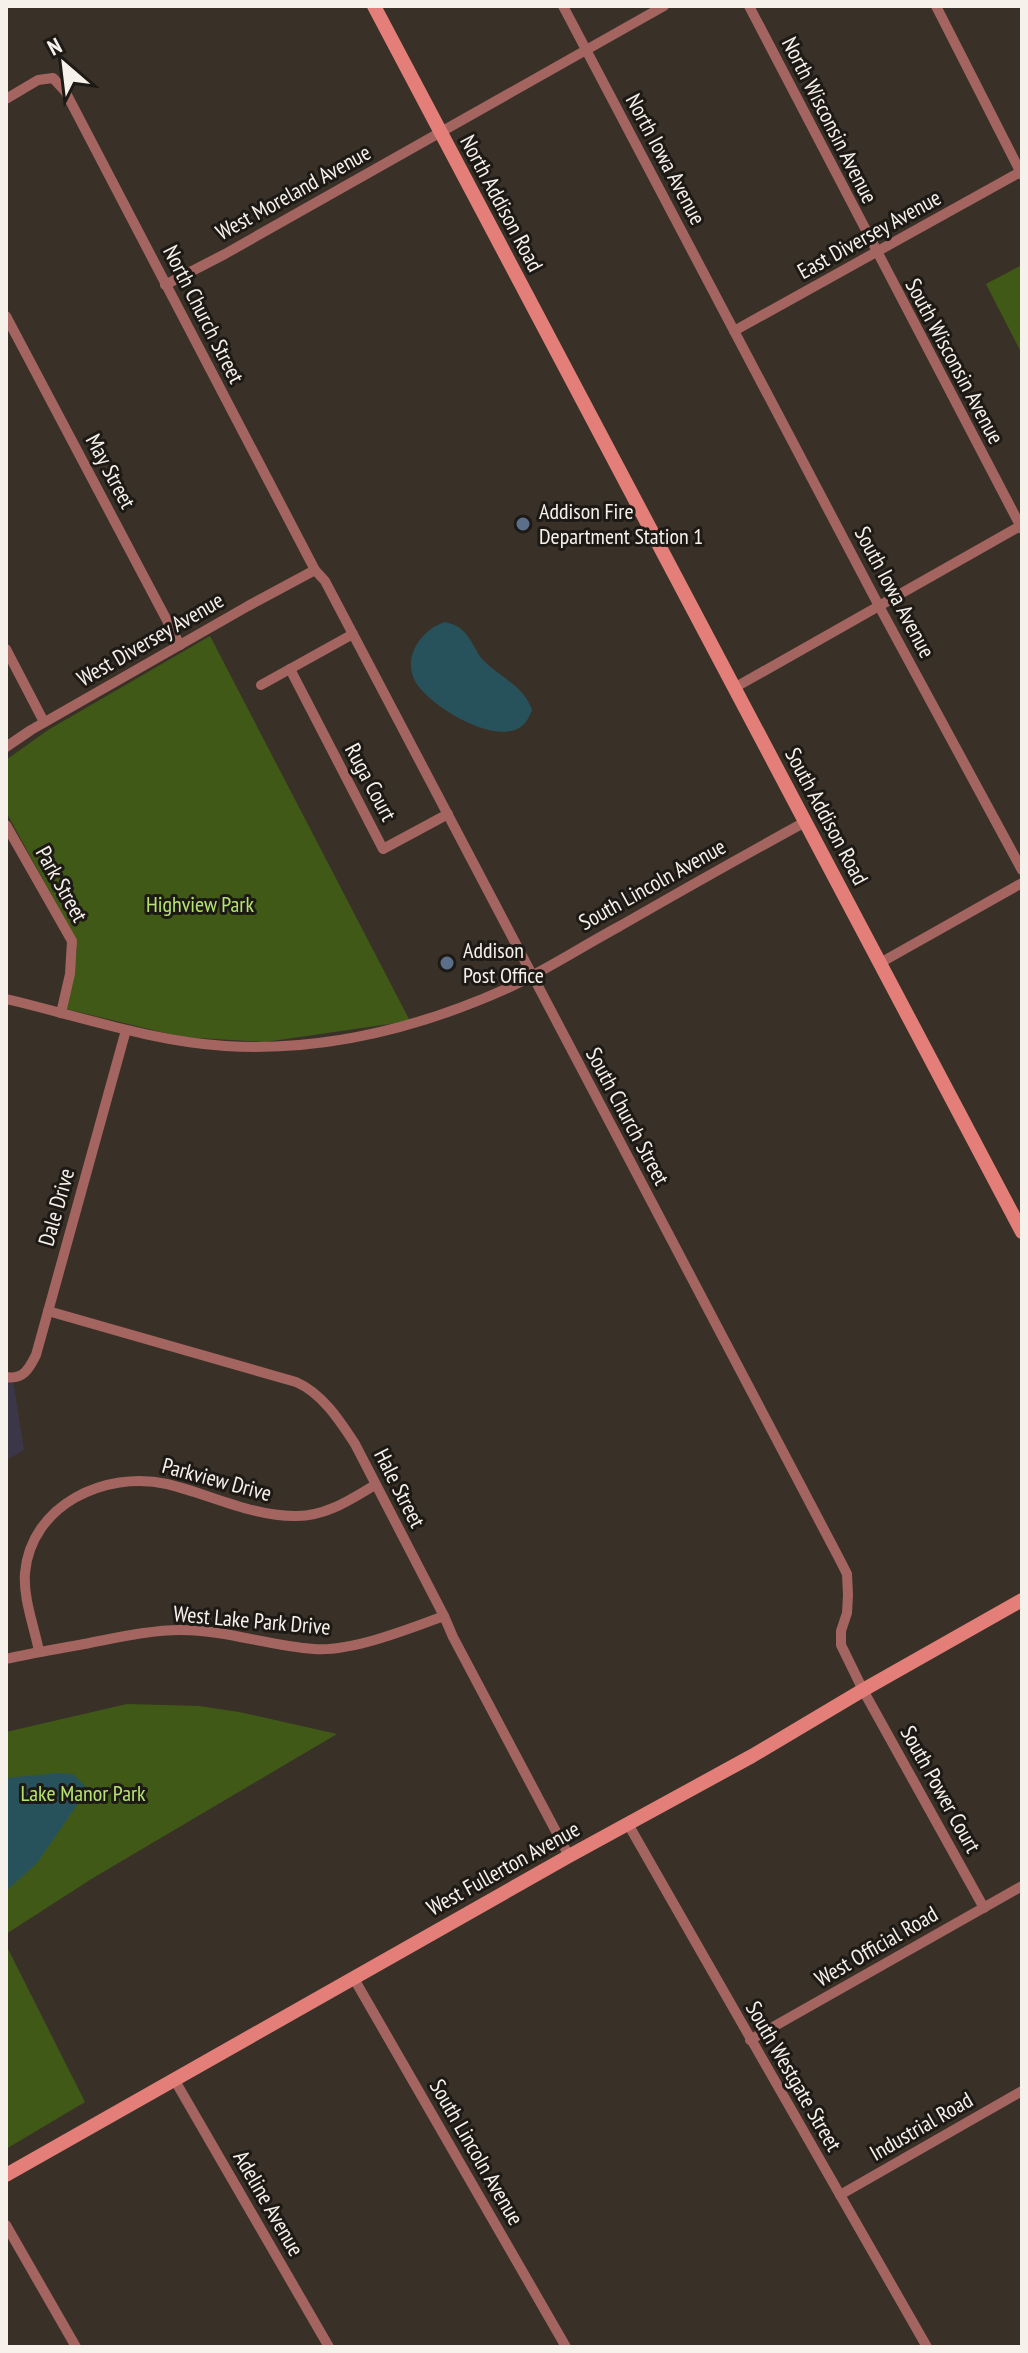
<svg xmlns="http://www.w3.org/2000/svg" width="1028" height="2353" font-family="'PT Sans Narrow',sans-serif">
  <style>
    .education { fill: #3b3748 }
    .green { fill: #415917 }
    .water { fill: #27525c }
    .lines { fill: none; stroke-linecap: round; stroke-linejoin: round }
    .street { stroke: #a46460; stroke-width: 10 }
    .secondary { stroke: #e37e79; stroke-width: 14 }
    .service-dot { fill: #5c6f8a; stroke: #1d1915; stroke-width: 3 }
    .labels { text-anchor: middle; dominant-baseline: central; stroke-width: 6; stroke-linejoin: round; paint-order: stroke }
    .street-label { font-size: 22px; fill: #f7f1eb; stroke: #1d1915 }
    .poi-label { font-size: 22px; fill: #f7f1eb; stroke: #1d1915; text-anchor: start }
    .park-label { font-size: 22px; fill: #b5e46f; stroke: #1d1915 }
  </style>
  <rect width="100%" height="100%" fill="#393127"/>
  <polygon class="education" points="6,1378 13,1380 24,1450 6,1460"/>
  <g class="green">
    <polygon points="1022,265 1022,354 986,284"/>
    <polygon points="210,636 410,1021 265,1042 182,1037 66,1009 77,950 68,925 6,812 6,760 48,730"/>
    <polygon points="127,1704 199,1706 239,1712 337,1734 93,1878 6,1934 6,1732"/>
    <polygon points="6,1945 85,2102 6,2149"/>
  </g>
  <g class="water">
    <path d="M445,622c7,2 12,3 17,8 10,8 13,22 22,31 17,17 40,25 48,49 -2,5 -5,12 -10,16 -26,21 -93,-20 -107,-45 -13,-24 7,-52 30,-59z"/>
    <polygon points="57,1773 73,1774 88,1789 37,1863 6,1891 6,1778"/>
  </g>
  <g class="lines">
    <g class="street">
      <polyline points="563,6 879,606 1022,870"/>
      <polyline points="749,6 1022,529"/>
      <polyline points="936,6 1022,175"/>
      <polyline points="6,99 38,80 53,78 65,91 315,570 325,581 841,1562 847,1574 848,1595 847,1613 841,1631 841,1645 863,1690 984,1908"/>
      <polyline points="165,285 225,254 664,6"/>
      <polyline points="6,316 180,645"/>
      <polyline points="734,331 1022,171"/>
      <polyline points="6,649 44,722"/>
      <polyline points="290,669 383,849 448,814"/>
      <polyline points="261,685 353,634"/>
      <polyline points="734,688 1022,525"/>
      <polyline points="6,747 31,730 248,606 315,570"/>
      <polyline points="6,825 72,941 70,974 61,1013"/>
      <polyline points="880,963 1022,883"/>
      <path d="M6,999c73,17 144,42 219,47 98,6 194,-18 283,-58 38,-18 75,-42 112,-62 61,-35 123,-70 185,-104"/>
      <path d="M48,1311l248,71c26,11 44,39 59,62l89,172 9,21 116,219"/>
      <path d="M6,1377c17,3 23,-8 30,-22l90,-325"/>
      <path d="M39,1651c-5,-25 -16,-53 -14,-78 6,-68 80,-103 142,-89 42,10 86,33 130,32 30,0 54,-17 78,-31"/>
      <path d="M6,1659c26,-6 52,-10 78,-15 32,-6 65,-14 97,-14 45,0 88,16 133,19 37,3 95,-20 130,-33"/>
      <polyline points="628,1824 927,2347"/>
      <polyline points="353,1977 566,2347"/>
      <polyline points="750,2040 1022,1886"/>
      <polyline points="174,2079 329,2347"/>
      <polyline points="840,2195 1022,2091"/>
      <polyline points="6,2225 76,2347"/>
    </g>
    <g class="secondary">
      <polyline points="374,6 1022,1232"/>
      <polyline points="6,2175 569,1856 752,1756 863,1690 1022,1600"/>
    </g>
  </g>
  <g class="service-dot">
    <circle cx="523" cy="524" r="8"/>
    <circle cx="447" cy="963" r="8"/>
  </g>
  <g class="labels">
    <g class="street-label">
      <text transform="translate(830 120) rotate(63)">North Wisconsin Avenue</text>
      <text transform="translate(666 159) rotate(62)">North Iowa Avenue</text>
      <text transform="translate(293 192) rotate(-29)">West Moreland Avenue</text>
      <text transform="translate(502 203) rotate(62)">North Addison Road</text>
      <text transform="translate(869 234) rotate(-29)">East Diversey Avenue</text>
      <text transform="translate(204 314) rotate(63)">North Church Street</text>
      <text transform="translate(955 361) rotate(62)">South Wisconsin Avenue</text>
      <text transform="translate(111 471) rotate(62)">May Street</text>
      <text transform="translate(895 592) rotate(62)">South Iowa Avenue</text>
      <text transform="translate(150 639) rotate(-30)">West Diversey Avenue</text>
      <text transform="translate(371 782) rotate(62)">Ruga Court</text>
      <text transform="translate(827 816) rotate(62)">South Addison Road</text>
      <text transform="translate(62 884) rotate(61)">Park Street</text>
      <text transform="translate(652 884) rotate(-29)">South Lincoln Avenue</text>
      <text transform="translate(628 1116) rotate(62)">South Church Street</text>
      <text transform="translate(56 1207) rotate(-74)">Dale Drive</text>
      <text transform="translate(217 1479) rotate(15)">Parkview Drive</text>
      <text transform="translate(400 1488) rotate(63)">Hale Street</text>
      <text transform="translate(252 1620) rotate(5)">West Lake Park Drive</text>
      <text transform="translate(941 1789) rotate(61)">South Power Court</text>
      <text transform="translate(503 1868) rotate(-29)">West Fullerton Avenue</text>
      <text transform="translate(876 1946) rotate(-30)">West Official Road</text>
      <text transform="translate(794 2076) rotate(60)">South Westgate Street</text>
      <text transform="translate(921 2126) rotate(-30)">Industrial Road</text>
      <text transform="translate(477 2152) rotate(60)">South Lincoln Avenue</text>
      <text transform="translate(269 2203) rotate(60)">Adeline Avenue</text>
    </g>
    <g class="poi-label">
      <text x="539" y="511">Addison Fire<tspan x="539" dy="25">Department Station 1</tspan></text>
      <text x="463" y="950">Addison<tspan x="463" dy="25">Post Office</tspan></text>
    </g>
    <g class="park-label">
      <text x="200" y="904">Highview Park</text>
      <text x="83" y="1793">Lake Manor Park</text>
    </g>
  </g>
  <rect width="1028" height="2353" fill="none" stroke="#f7f1eb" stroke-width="16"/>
  <g transform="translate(64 64) rotate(332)" stroke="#1d1915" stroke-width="6" paint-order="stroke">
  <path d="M0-6L14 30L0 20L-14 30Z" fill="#f7f1eb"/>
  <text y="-12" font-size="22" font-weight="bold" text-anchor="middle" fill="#f7f1eb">N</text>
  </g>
</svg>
